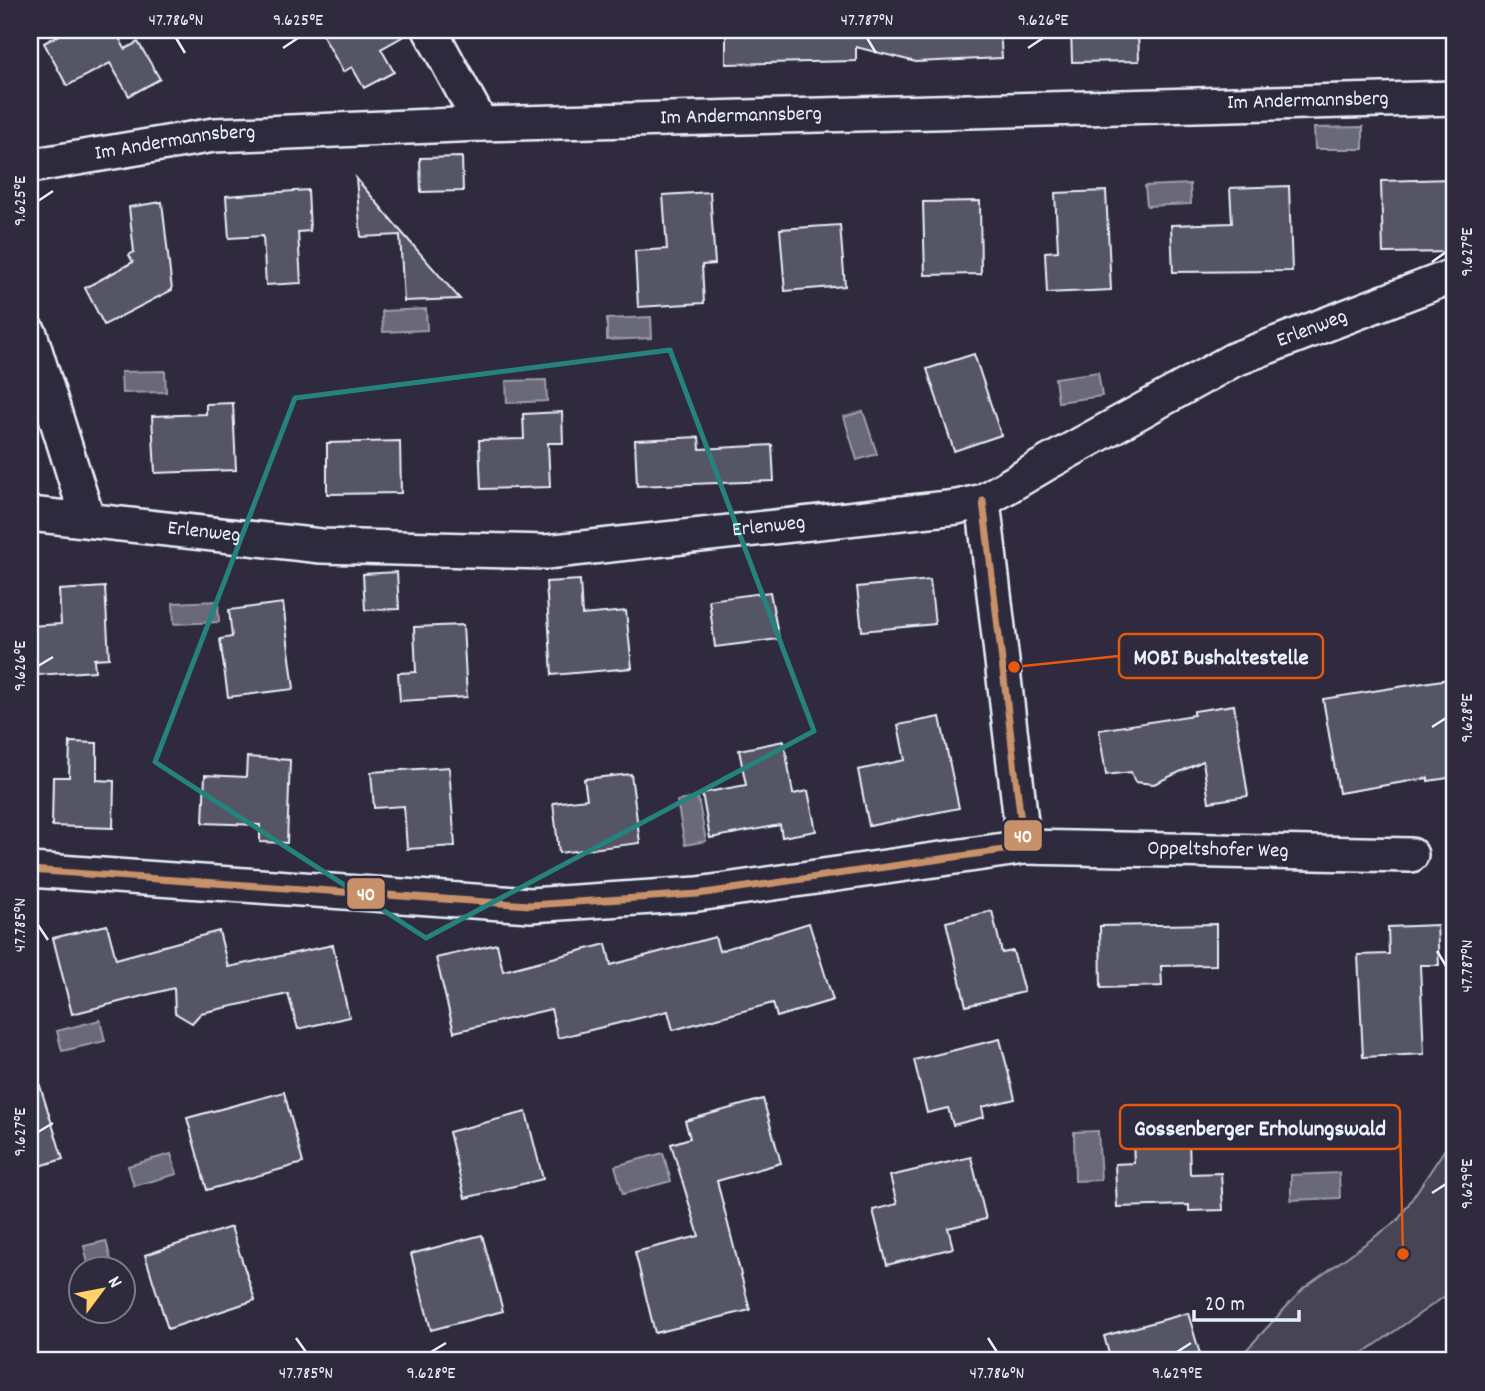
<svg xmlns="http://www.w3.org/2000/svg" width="1485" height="1391" font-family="Dekko,sans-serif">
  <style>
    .green { fill: #464455; stroke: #979aa6; stroke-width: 2 }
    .water { fill: #696978; stroke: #9c9fab; stroke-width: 2 }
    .building { fill: #575565; stroke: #e8f1f8; stroke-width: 2 }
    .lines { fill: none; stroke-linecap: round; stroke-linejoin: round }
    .minor-casing { stroke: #e8f1f8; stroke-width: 38 }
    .minor { stroke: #2f2a3d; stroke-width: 33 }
    .bus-1-casing { stroke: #2f2a3d; stroke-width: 12 }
    .bus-1 { stroke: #c7916a; stroke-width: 7 }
    .marked { fill: none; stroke: #25827c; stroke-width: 5; stroke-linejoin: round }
    .ticks { fill: none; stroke: #e8f1f8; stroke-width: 2.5 }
    .labels { text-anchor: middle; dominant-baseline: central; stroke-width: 6; stroke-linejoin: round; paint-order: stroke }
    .street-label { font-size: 21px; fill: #e8f1f8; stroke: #2f2a3d }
    .leader { fill: none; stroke: #e8590c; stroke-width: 2.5 }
    .callout-dot { fill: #e8590c; stroke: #2f2a3d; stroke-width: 2.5 }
    .callout { fill: #2f2a3d; stroke: #e8590c; stroke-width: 2.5 }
    .callout-label { font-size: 23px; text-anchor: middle; font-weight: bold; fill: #e8f1f8 }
    .line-badge { stroke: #2f2a3d; stroke-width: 2.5 }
    .badge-label { font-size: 19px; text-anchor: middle; font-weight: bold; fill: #fff }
    .neatline { fill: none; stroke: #e8f1f8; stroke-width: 2.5 }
    .ticks-label { font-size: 18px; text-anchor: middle; fill: #e8f1f8 }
  </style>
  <rect width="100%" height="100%" fill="#2f2a3d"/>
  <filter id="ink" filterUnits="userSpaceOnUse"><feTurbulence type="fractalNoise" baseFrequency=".0143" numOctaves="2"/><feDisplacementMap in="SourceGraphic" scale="14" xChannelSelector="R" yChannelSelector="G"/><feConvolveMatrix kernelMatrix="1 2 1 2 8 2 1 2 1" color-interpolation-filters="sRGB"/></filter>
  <g filter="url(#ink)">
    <polygon class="green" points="1455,1134 1455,1289 1352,1361 1236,1361 1304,1288 1398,1220"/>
    <g class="water">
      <polygon points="1363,127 1363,149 1315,149 1314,128"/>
      <polygon points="1190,184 1191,204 1147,206 1145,186"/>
      <polygon points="426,309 427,330 383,332 382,311"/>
      <polygon points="651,317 652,338 607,340 607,319"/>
      <polygon points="165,371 166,392 122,393 121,372"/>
      <polygon points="1098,372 1102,396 1058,402 1055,378"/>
      <polygon points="546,380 547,401 507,403 506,381"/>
      <polygon points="863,411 877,454 857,460 844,417"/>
      <polygon points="218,601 219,622 174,624 173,603"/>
      <polygon points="698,798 706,841 685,845 677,801"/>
      <polygon points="100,1020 105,1041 62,1051 57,1031"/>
      <polygon points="1098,1131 1101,1180 1075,1181 1074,1132"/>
      <polygon points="663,1153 671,1181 623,1194 615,1166"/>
      <polygon points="171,1154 177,1174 134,1186 128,1166"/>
      <polygon points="1339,1173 1340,1198 1291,1200 1291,1175"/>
      <polygon points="106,1241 113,1268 89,1268 84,1246"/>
    </g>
    <g class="building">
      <polygon points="68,30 115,30 125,49 138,42 160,79 129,96 110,63 67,86 44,43"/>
      <polygon points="320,30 411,30 411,32 381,49 394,72 364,88 352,67 343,72"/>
      <polygon points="726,30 1000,30 1002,58 916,62 856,47 856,61 726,64"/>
      <polygon points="1071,30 1138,30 1139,61 1072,62"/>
      <polygon points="462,157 463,191 421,192 420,158"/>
      <polygon points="356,178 404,235 460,299 404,301 400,235 361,237"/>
      <polygon points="1451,179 1453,252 1383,253 1381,181"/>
      <polygon points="1289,186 1292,271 1173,272 1171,225 1232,223 1230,188"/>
      <polygon points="308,190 310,231 298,232 301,283 266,285 263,236 229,238 226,196"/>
      <polygon points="1106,191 1111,290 1047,293 1045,252 1058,251 1055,193"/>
      <polygon points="710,192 715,264 702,265 704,303 638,307 635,251 667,249 663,195"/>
      <polygon points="980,201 981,274 925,275 923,202"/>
      <polygon points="162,202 172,290 104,325 85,288 133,262 129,255 134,252 129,207"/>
      <polygon points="840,225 845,286 785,291 780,229"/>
      <polygon points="974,354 1001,435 954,451 927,369"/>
      <polygon points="233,403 236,470 155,473 152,416 206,414 206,404"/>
      <polygon points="562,412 563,443 548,443 550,487 481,489 479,440 524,439 523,414"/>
      <polygon points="699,437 700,449 772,445 774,481 637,486 635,440"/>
      <polygon points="400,441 401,493 327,494 327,443"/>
      <polygon points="397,572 399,609 365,610 363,574"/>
      <polygon points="580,580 582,615 626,611 632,668 552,675 546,582"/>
      <polygon points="930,580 935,624 862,631 857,587"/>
      <polygon points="105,587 109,658 94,659 95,671 37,675 36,660 30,660 30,626 61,624 59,590"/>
      <polygon points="770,592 779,639 715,647 709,600"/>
      <polygon points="283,603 294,689 228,697 220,639 232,637 229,610"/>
      <polygon points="463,625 467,697 400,701 398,673 416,672 414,627"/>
      <polygon points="1455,678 1455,777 1428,781 1428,778 1339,793 1323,699"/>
      <polygon points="1234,705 1248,796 1209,802 1203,761 1154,784 1135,782 1131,772 1106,775 1099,730 1194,715 1194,711"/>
      <polygon points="940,717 959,808 869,826 858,770 905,760 898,725"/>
      <polygon points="784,741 793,794 808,791 816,831 782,837 780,825 710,838 702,793 746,785 739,750"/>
      <polygon points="70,742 97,743 97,780 114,781 113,828 52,826 53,777 69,777"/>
      <polygon points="247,757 290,760 287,843 260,842 260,825 203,823 205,775 246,777"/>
      <polygon points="449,767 455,846 407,849 404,806 374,808 371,772"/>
      <polygon points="631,774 640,843 559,853 553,803 587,799 584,779"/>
      <polygon points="992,911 1002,953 1013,951 1024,992 966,1006 946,922"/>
      <polygon points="809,923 833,1000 777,1017 773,1003 673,1030 668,1011 558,1038 551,1009 454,1032 436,958 497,944 503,971 606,944 611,965 715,937 719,951"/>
      <polygon points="1216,924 1216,965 1161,966 1162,986 1101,988 1100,926"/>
      <polygon points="107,925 116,959 219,931 228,967 333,945 349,1017 298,1029 288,994 201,1013 192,1023 175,1013 174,988 72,1014 53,938"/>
      <polygon points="1437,925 1439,965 1420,965 1424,1054 1363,1057 1358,955 1389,954 1388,927"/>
      <polygon points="1000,1039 1015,1099 982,1107 984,1117 953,1125 948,1108 927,1113 914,1060"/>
      <polygon points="36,1073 63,1159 30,1169 30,1074"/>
      <polygon points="284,1092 303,1163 207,1190 187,1118"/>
      <polygon points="763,1099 781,1163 717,1181 750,1310 655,1333 635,1252 699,1236 671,1144 690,1138 685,1121"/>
      <polygon points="526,1112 543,1179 465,1198 449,1132"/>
      <polygon points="1189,1139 1190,1174 1221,1173 1223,1210 1189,1211 1189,1205 1117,1207 1115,1164 1134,1163 1133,1141"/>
      <polygon points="971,1157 986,1219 948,1228 953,1248 887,1265 873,1210 897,1204 890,1176"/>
      <polygon points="231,1227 255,1300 168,1329 145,1255"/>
      <polygon points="482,1235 503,1311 431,1330 411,1254"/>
      <polygon points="1188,1313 1202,1361 1111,1361 1104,1336"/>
    </g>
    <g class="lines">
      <defs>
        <g id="minor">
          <polyline points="430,30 481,124"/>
          <path id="s1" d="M30,166l184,-31 267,-11 974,-26"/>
          <polyline points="30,334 88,520"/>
          <path id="s2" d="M30,514l291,32 225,6 411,-45 26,-6 66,-39 184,-102 222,-85"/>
          <path id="s3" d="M1024,847l387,8"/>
          <polyline points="30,870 530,905 698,894 1024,847 983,501"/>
        </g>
      </defs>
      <use href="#minor" class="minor-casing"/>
      <use href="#minor" class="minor"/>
      <defs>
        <polyline id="bus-1" points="30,870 530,905 698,894 1024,847 983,501"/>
      </defs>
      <use href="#bus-1" class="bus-1-casing"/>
      <use href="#bus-1" class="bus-1"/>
    </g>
  </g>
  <path class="marked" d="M670,350l144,381 -388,207 -271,-176 140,-364z"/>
  <path class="ticks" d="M176,38l9,15M867,38l9,15M283,48l15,-10M1028,48l15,-10M38,201l15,-10M1432,262l14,-10M38,666l15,-9M1432,727l14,-9M38,925l10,15M1437,951l9,15M38,1132l15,-9M1432,1193l14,-9M296,1338l10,14M988,1338l9,14M431,1352l15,-9M1177,1352l14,-9"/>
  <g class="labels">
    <g class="street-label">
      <text stroke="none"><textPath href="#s1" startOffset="1281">Im Andermannsberg</textPath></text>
      <text stroke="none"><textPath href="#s1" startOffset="714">Im Andermannsberg</textPath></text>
      <text stroke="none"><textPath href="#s1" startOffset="147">Im Andermannsberg</textPath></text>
      <text stroke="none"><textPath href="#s2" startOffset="1330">Erlenweg</textPath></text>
      <text stroke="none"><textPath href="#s2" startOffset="742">Erlenweg</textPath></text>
      <text stroke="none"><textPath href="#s2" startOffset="175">Erlenweg</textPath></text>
      <text stroke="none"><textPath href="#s3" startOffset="194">Oppeltshofer Weg</textPath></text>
    </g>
  </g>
  <path class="leader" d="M1014 667L1119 656M1403 1254L1400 1127"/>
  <g class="callout-dot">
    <circle cx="1014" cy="667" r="7"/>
    <circle cx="1403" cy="1254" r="7"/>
  </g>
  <g class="callout">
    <rect x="1119" y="634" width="204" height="44" rx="7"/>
    <rect x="1120" y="1105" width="280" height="44" rx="7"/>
  </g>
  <g class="callout-label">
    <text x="1221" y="664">MOBI Bushaltestelle</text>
    <text x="1260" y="1135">Gossenberger Erholungswald</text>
  </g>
  <g class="line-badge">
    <rect x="1003" y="819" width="40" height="33" rx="7" fill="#c7916a"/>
    <rect x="346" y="877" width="40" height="33" rx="7" fill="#c7916a"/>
  </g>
  <g class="badge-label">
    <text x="1023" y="842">40</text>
    <text x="366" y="900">40</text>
  </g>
  <rect width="1485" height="1391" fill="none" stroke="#2f2a3d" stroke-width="77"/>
  <g transform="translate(102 1290) rotate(58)"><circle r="33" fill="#2f2a3d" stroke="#797a88" stroke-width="2"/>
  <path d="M0-5L12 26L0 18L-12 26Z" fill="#ffd166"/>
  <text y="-10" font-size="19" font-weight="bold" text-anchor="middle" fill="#e8f1f8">N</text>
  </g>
  <path d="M1194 1310v10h105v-10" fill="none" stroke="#e8f1f8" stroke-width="3.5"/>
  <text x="1205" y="1310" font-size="21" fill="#e8f1f8" stroke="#2f2a3d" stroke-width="5" paint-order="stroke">20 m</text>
  <rect x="38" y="38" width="1408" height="1314" class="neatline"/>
  <g class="ticks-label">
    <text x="176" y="25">47.786°N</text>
    <text x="298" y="25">9.625°E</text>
    <text x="867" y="25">47.787°N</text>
    <text x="1043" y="25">9.626°E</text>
    <text transform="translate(19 201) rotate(-90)" y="6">9.625°E</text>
    <text transform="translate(1466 252) rotate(-90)" y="6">9.627°E</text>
    <text transform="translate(19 666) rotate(-90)" y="6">9.626°E</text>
    <text transform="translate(1466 718) rotate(-90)" y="6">9.628°E</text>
    <text transform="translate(19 925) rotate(-90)" y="6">47.785°N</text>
    <text transform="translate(1466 966) rotate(-90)" y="6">47.787°N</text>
    <text transform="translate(19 1132) rotate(-90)" y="6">9.627°E</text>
    <text transform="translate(1466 1184) rotate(-90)" y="6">9.629°E</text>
    <text x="306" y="1378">47.785°N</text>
    <text x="431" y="1378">9.628°E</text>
    <text x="997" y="1378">47.786°N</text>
    <text x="1177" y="1378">9.629°E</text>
  </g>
</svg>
